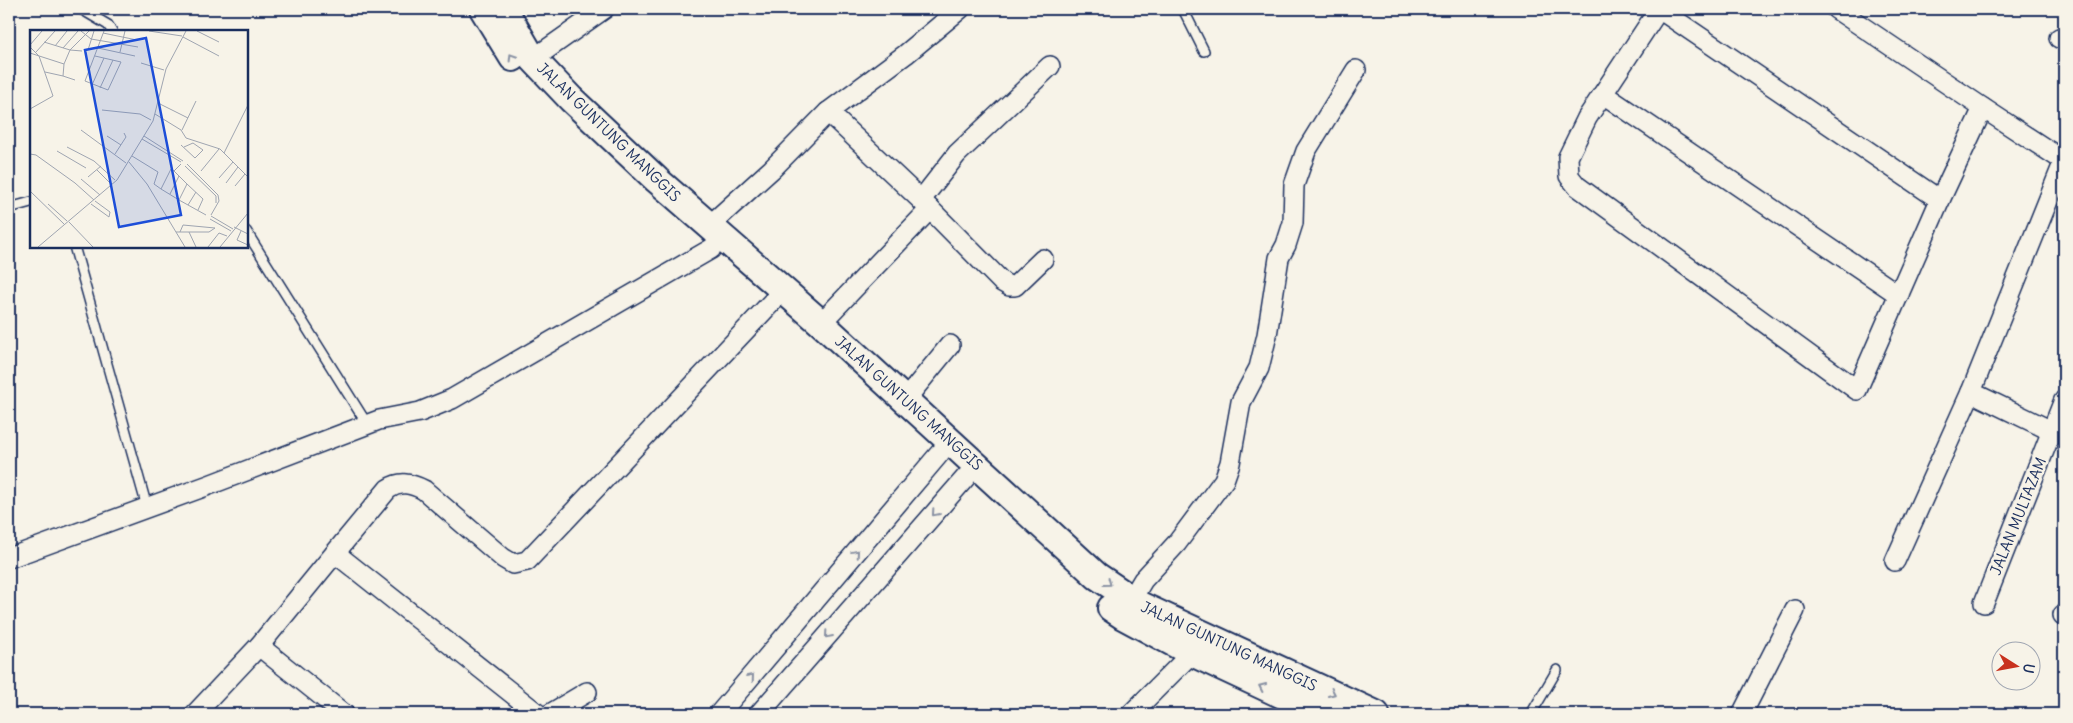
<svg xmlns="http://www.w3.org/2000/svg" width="2073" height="723" font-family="Delius,sans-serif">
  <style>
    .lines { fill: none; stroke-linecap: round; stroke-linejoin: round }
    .lane-casing { stroke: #1b2f5e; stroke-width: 12 }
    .street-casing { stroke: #1b2f5e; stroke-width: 22 }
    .secondary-casing { stroke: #1b2f5e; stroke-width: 30 }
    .lane { stroke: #f7f3e8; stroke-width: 9 }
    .street { stroke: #f7f3e8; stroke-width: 19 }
    .secondary { stroke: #f7f3e8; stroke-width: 26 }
    .oneway { stroke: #8991a3 }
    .labels { text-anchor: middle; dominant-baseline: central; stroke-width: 5; stroke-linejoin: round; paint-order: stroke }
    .street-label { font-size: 15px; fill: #1b2f5e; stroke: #f7f3e8 }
    .inset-road { fill: none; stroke: #9fa5b1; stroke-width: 1 }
    .view { fill: #1d4ed8; fill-opacity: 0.15; stroke: #1d4ed8; stroke-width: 2.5 }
    .inset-edge { fill: none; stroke: #1b2f5e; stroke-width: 2.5 }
  </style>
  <rect width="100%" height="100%" fill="#f7f3e8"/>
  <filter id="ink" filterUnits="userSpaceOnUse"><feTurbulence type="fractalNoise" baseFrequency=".02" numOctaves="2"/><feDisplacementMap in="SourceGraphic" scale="10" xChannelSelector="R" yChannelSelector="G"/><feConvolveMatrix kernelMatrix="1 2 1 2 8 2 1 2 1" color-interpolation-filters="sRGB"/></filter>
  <g filter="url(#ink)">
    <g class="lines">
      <defs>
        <g id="lane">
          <polyline points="81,9 108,25 112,31"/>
          <polyline points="1183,9 1204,51"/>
          <polyline points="9,208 31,202"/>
          <polyline points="246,231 367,424"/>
          <polyline points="74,246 147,507"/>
          <polyline points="1531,714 1557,670"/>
        </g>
        <g id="street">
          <polyline points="1659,9 1587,118 1568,157 1569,176 1577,186 1857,390 1940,200 1983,108"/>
          <polyline points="1659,9 1940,200"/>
          <polyline points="1836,9 1983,108 2064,161"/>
          <polyline points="2059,38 2064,40"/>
          <polyline points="533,59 604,9"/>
          <polyline points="1603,94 1899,295"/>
          <polyline points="828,112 921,200 1002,282 1009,286 1015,286 1043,259"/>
          <polyline points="921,200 957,154 1050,66"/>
          <polyline points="709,226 772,169 828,112 906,54 960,9"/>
          <polyline points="821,323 930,209"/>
          <polyline points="1971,392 2064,437"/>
          <polyline points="905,400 950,345"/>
          <path d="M335,553l53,-64c12,-8 23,-6 36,1l79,68 10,6 14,-3 246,-260"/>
          <polyline points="9,558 209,485 379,420 420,412 452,399 711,249"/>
          <polyline points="1895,561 1971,392 2064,161"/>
          <polyline points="1131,600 1143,580 1177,543 1224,480 1230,463 1241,402 1259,368 1267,335 1279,258 1286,245 1293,223 1294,185 1306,151 1356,70"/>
          <polyline points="1984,603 2064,400"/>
          <polyline points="2063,615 2064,614"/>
          <polyline points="259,646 344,714"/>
          <polyline points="195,714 259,646 335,553 538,714"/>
          <polyline points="550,714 587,692"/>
          <polyline points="719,714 940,453"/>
          <polyline points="759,714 967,476"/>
          <polyline points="1131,714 1192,653"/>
          <polyline points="1742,714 1795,610"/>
        </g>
        <g id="secondary">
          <polyline points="483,9 513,58"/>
          <polyline points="504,9 533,59 571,99 657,180 821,323 1097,576 1140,605 1376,714"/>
          <polyline points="1111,608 1123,616 1192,653 1323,714"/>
        </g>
      </defs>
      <use href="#lane" class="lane-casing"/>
      <use href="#street" class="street-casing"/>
      <use href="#secondary" class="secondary-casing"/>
      <use href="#lane" class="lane"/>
      <use href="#street" class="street"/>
      <use href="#secondary" class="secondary"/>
    </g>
    <defs><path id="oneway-chevron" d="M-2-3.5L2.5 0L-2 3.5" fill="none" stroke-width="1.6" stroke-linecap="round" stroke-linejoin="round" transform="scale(1.25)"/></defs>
    <g class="oneway">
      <use href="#oneway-chevron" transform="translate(512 57) rotate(-122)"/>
      <use href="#oneway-chevron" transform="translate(935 513) rotate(131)"/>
      <use href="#oneway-chevron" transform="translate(856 553) rotate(-50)"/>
      <use href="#oneway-chevron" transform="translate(1108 583) rotate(36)"/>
      <use href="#oneway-chevron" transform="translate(828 635) rotate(131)"/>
      <use href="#oneway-chevron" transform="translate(751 677) rotate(-50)"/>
      <use href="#oneway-chevron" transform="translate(1262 687) rotate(-155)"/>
      <use href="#oneway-chevron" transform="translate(1332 693) rotate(25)"/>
    </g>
  </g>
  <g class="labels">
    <g class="street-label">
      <text transform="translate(609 132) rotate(44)">JALAN GUNTUNG MANGGIS</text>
      <text transform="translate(909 403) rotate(42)">JALAN GUNTUNG MANGGIS</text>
      <text transform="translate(2018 516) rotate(-68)">JALAN MULTAZAM</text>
      <text transform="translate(1229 646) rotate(25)">JALAN GUNTUNG MANGGIS</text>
    </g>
  </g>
  <g transform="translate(30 30)">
    <rect width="218" height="218" fill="#f7f3e8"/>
    <path class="inset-road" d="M51,1l10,8 47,8M119,1l33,5M167,1l22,11M73,3l34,7M153,7l36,19M14,12l26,8 19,-19M0,15l12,-14M25,16l12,-15M0,17l9,9 14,40 -23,13M33,18l15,-17M68,18l37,8M58,20l6,-19M6,22l19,-21M90,22l5,-21M0,23l34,11M65,26l26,6 -13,28 -23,-9 19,-50M111,33l23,7M15,42l18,4M45,50l-12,-4 1,-12 6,-14 12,1M62,55l12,-27M70,58l13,-28M128,73l30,15M72,80l38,4 11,6M125,84l26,16 5,8 34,11 28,28M51,100l45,33M152,100l14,-29M77,106l14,9M114,106l39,25M112,109l39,23M151,115l14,13 8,-8 -10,-7 -9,4M37,117l27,14 21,19M27,121l29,17M194,123l24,-48M0,124l6,1 39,28 19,17M85,124l11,-17 -2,-4M102,126l26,16 -4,12 7,5M99,132l18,22 38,63M157,134l31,31 1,6 -8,14M155,136l31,30v7M67,140l14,14M144,141l13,13 -8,16 27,15M171,141l18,-22M58,147l13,-11M189,148l14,-16M51,149l19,16M196,153l12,-16M157,154l16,15 -5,11M205,156l10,-12M0,161l34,33M140,164l9,-18M149,170l-18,-11 10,-20 3,2 7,-7M18,174l19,17M61,174l18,13 1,-5 -15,-11M158,175l8,-13M181,186l22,13M180,189l21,12M39,192l24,25M204,197l14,7M211,201l-4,9 11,5M146,202h33l6,-4 -32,-3 -3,7M159,202l7,15M8,217l79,-67 36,-59 13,-52 20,-38M178,217l11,-14 8,3M190,217l28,-34"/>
    <path class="view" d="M116,8l35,177 -62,12 -34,-177z"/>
    <rect width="218" height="218" class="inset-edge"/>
  </g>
  <rect width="2073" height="723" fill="none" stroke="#f7f3e8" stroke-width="30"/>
  <rect x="15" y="15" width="2043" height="693" fill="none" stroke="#1b2f5e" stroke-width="2" filter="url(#ink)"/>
  <g transform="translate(2016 666) rotate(101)"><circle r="24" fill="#f7f3e8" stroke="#9fa5b1"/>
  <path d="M0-4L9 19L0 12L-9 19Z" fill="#c8321e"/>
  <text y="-8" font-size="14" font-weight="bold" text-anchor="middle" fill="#1b2f5e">U</text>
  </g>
</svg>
